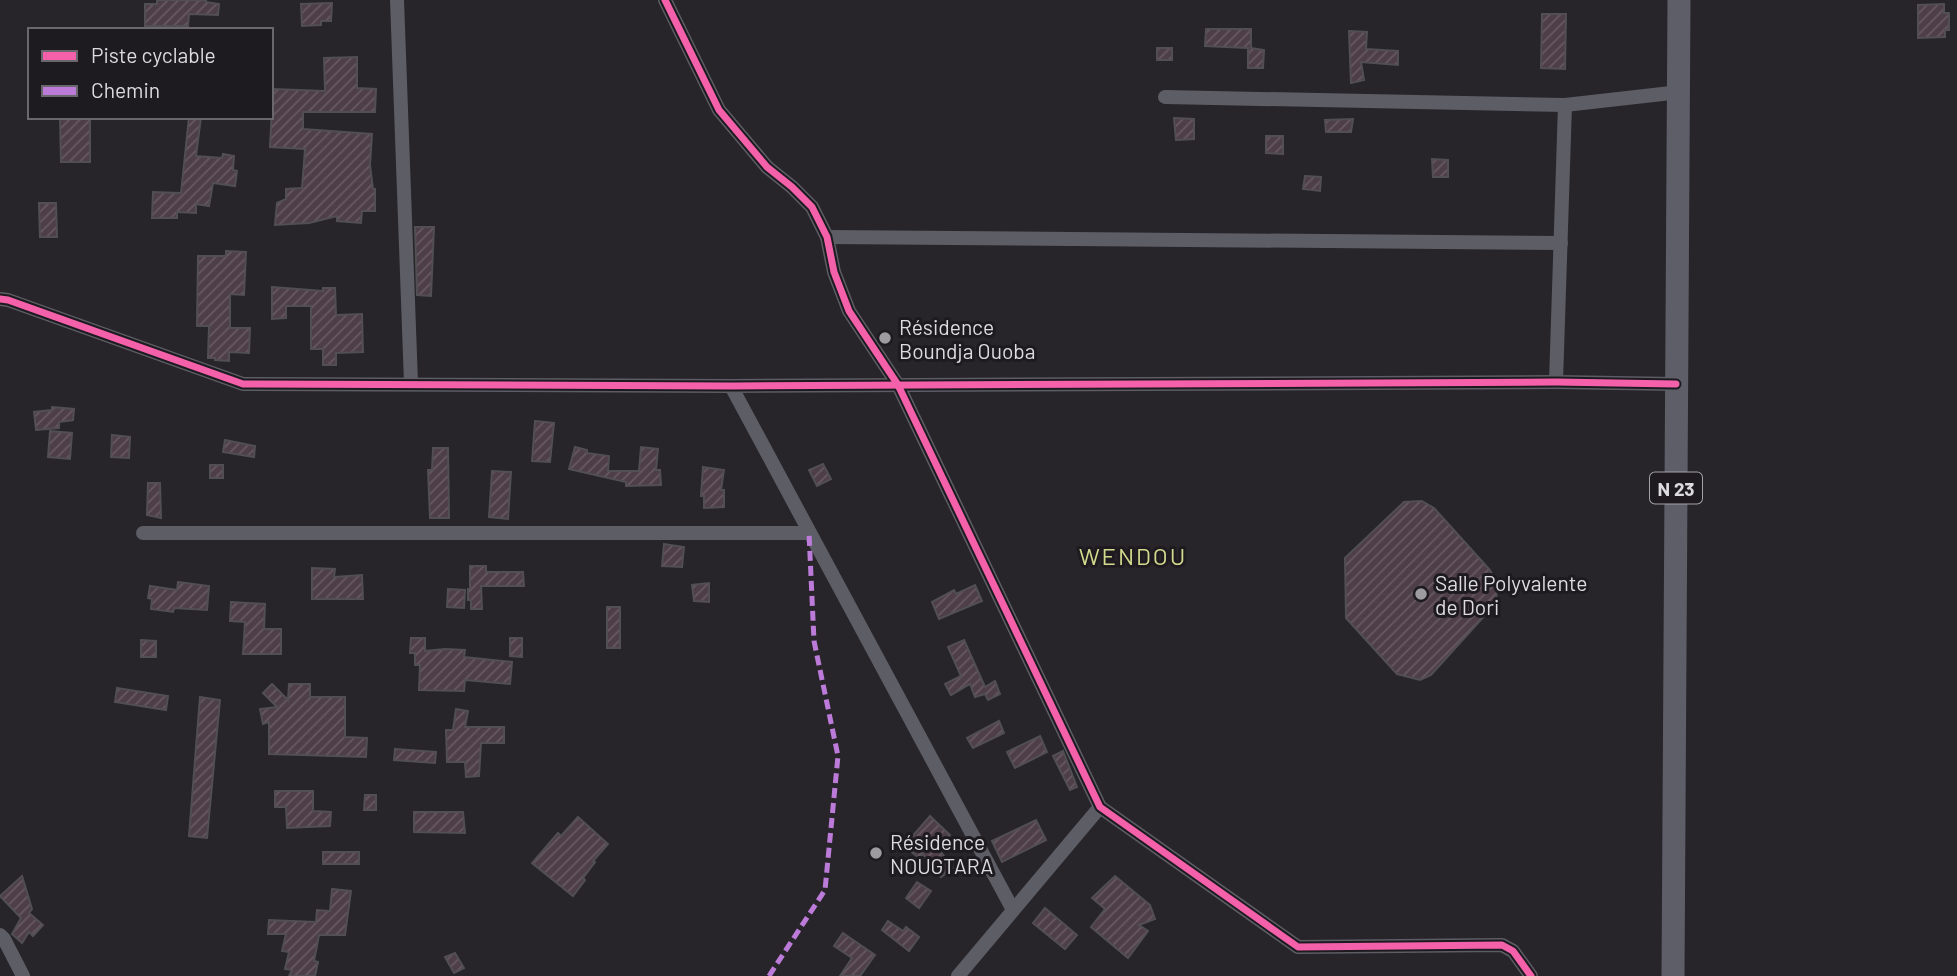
<svg xmlns="http://www.w3.org/2000/svg" width="1957" height="976" font-family="Barlow,sans-serif">
  <style>
    .building { fill: url(#building-hatch); stroke: #514f52; stroke-width: 2 }
    .lines { fill: none; stroke-linecap: round; stroke-linejoin: round }
    .minor { stroke: #5d5d66; stroke-width: 14 }
    .primary { stroke: #5e5e69; stroke-width: 23 }
    .quiet { stroke: #bd7bd9; stroke-width: 5; stroke-dasharray: 10 5; stroke-linecap: butt }
    .cycleway-casing { stroke: #1e1b20; stroke-width: 11 }
    .cycleway { stroke: #f560ab; stroke-width: 7 }
    .poi-dot { fill: #9d9b9f; stroke: #1e1b20; stroke-width: 2.5 }
    .labels { text-anchor: middle; dominant-baseline: central; stroke-width: 6; stroke-linejoin: round; paint-order: stroke }
    .shield { fill: #1e1b20; stroke: #a4a1a6; stroke-width: 2 }
    .shield-label { font-size: 19px; font-weight: bold; fill: #dddbdf }
    .poi-label { font-size: 21px; fill: #dddbdf; stroke: #1e1b20; text-anchor: start }
    .quarter-label { font-size: 24px; letter-spacing: 2px; fill: #d2da8d; stroke: #1e1b20 }
  </style>
  <defs>
    <pattern id="building-hatch" width="6" height="6" patternUnits="userSpaceOnUse" patternTransform="scale(1.75)"><rect width="6" height="6" fill="#4e3e48"/><path d="M-1 1l2-2M0 6l6-6M5 7l2-2" fill="none" stroke="#675962"/></pattern>
  </defs>
  <rect width="100%" height="100%" fill="#272529"/>
  <g class="building">
    <polygon points="157,0 206,0 206,2 219,4 218,15 189,14 188,26 145,26 145,4 157,4"/>
    <polygon points="332,3 331,21 321,21 321,25 302,26 301,4"/>
    <polygon points="1944,4 1944,13 1949,13 1949,30 1945,30 1945,37 1918,38 1918,5"/>
    <polygon points="1542,14 1566,14 1565,69 1541,68"/>
    <polygon points="1206,29 1251,29 1251,48 1264,50 1263,68 1248,68 1248,48 1205,46"/>
    <polygon points="1349,31 1367,32 1366,49 1398,51 1398,65 1361,62 1364,80 1351,83"/>
    <rect x="1157" y="48" width="15" height="12"/>
    <polygon points="357,57 357,88 376,89 375,112 303,112 303,129 372,134 370,165 373,189 375,189 375,211 362,211 361,223 337,221 337,216 309,223 275,225 277,203 286,199 286,189 302,188 305,149 270,147 273,89 325,91 324,58"/>
    <polygon points="60,117 90,117 90,162 61,162"/>
    <polygon points="189,117 201,117 196,156 222,158 223,154 234,156 233,170 237,171 235,186 213,183 209,206 196,204 196,213 177,212 177,218 152,218 153,192 181,193"/>
    <polygon points="1174,118 1194,119 1194,139 1176,140"/>
    <polygon points="1353,119 1351,132 1326,132 1325,120"/>
    <polygon points="1266,136 1283,136 1283,154 1266,153"/>
    <polygon points="1432,159 1448,160 1448,177 1433,177"/>
    <polygon points="1305,176 1321,177 1320,191 1303,189"/>
    <polygon points="39,203 56,203 57,237 40,237"/>
    <polygon points="415,227 434,227 431,296 417,295"/>
    <polygon points="226,251 246,252 244,295 230,294 230,328 250,328 249,353 229,352 229,361 215,360 215,358 208,358 209,326 197,326 198,256 226,256"/>
    <polygon points="272,287 323,291 323,288 335,288 336,315 362,314 363,352 336,353 336,365 323,365 323,349 311,349 311,306 286,306 286,318 272,319"/>
    <polygon points="52,407 74,409 73,420 59,422 59,428 36,430 34,412 52,410"/>
    <polygon points="535,421 554,423 550,462 532,461"/>
    <polygon points="50,431 72,433 70,459 48,457"/>
    <polygon points="112,435 130,437 129,458 111,457"/>
    <polygon points="225,440 255,446 254,457 223,452"/>
    <polygon points="575,447 587,450 587,453 609,456 608,471 639,471 641,447 658,449 656,470 660,470 661,485 626,486 626,482 569,469"/>
    <polygon points="433,448 448,448 449,518 430,518 428,470 432,470"/>
    <polygon points="823,464 831,479 817,486 809,470"/>
    <rect x="210" y="465" width="13" height="13"/>
    <polygon points="703,467 724,470 721,490 724,490 724,507 704,508 704,496 701,496"/>
    <polygon points="492,471 511,472 508,519 489,517"/>
    <polygon points="148,483 160,483 161,518 147,515"/>
    <polygon points="1422,501 1434,508 1490,570 1497,585 1496,603 1431,675 1420,680 1397,674 1346,618 1345,558 1404,502"/>
    <polygon points="664,544 684,547 682,567 662,566"/>
    <polygon points="470,566 486,566 486,572 523,572 524,586 481,586 482,609 471,609 471,600 468,600 468,589 470,589"/>
    <polygon points="312,568 335,569 334,577 362,575 363,599 312,599"/>
    <polygon points="178,582 209,586 207,610 174,608 173,612 151,609 152,599 148,598 150,586 177,590"/>
    <polygon points="709,583 709,602 694,601 692,585"/>
    <polygon points="975,585 982,601 939,619 932,602 954,590 956,594"/>
    <polygon points="448,589 465,590 464,608 447,607"/>
    <polygon points="231,602 265,604 264,629 281,629 281,654 243,654 245,622 230,621"/>
    <rect x="607" y="607" width="13" height="41"/>
    <polygon points="411,638 425,638 425,651 445,649 465,650 464,657 512,662 510,684 465,680 464,691 419,690 420,665 415,665 415,653 410,653"/>
    <polygon points="510,638 522,638 522,657 510,656"/>
    <polygon points="141,640 156,641 156,657 141,657"/>
    <polygon points="964,640 985,687 995,681 1000,694 988,700 985,694 975,697 970,684 951,695 945,684 961,676 948,647"/>
    <polygon points="272,684 288,700 289,684 310,684 310,697 345,697 345,737 367,738 366,757 269,754 269,722 263,724 260,709 277,707 263,693"/>
    <polygon points="117,688 168,696 166,710 115,702"/>
    <polygon points="200,697 220,700 207,838 189,836"/>
    <polygon points="456,709 468,711 465,727 504,727 504,743 481,743 479,776 466,777 465,762 447,762 446,730 453,730"/>
    <polygon points="999,721 1004,733 973,748 967,738"/>
    <polygon points="1040,736 1047,752 1015,768 1007,752"/>
    <polygon points="395,749 436,752 435,763 394,760"/>
    <polygon points="1063,751 1077,787 1070,790 1053,756"/>
    <polygon points="275,791 313,791 313,811 331,812 330,826 287,828 286,807 275,807"/>
    <polygon points="365,795 376,795 376,810 364,810"/>
    <polygon points="414,812 463,812 465,833 414,832"/>
    <polygon points="930,816 950,835 938,848 953,868 941,877 923,854 919,858 904,846"/>
    <polygon points="578,817 608,844 593,861 595,862 583,878 585,880 573,896 532,863 558,833 561,836"/>
    <polygon points="1036,820 1046,840 1002,862 992,841"/>
    <rect x="323" y="852" width="36" height="12"/>
    <polygon points="22,876 32,909 29,913 43,925 33,936 29,932 22,943 12,934 21,918 0,896"/>
    <polygon points="1115,876 1150,905 1155,919 1139,925 1148,931 1128,958 1091,927 1105,909 1092,898"/>
    <polygon points="917,882 931,891 919,908 906,898"/>
    <polygon points="332,889 351,891 345,935 319,935 314,961 318,962 315,976 289,976 292,970 285,969 289,952 282,951 286,934 268,934 269,920 316,922 317,910 330,911"/>
    <polygon points="1045,908 1077,935 1065,949 1033,923"/>
    <polygon points="888,921 903,931 906,927 919,937 909,951 882,930"/>
    <polygon points="843,933 875,955 860,976 840,976 852,958 834,946"/>
    <polygon points="455,953 464,968 454,973 445,957"/>
  </g>
  <g class="lines">
    <g class="minor">
      <polyline points="397,0 411,383"/>
      <polyline points="665,0 719,110 767,167 792,187 812,207 827,237 834,272 849,311 898,385 1100,807 1298,947 1502,945 1513,951 1531,976"/>
      <polyline points="1165,97 1565,105 1680,92"/>
      <polyline points="827,237 1561,243"/>
      <polyline points="0,299 8,300 243,384 731,386 1556,382 1676,384"/>
      <polyline points="1556,382 1565,105"/>
      <polyline points="731,386 1013,910"/>
      <polyline points="143,533 809,533"/>
      <polyline points="0,935 4,939 23,976"/>
      <polyline points="958,976 1100,807"/>
    </g>
    <polyline class="primary" points="1673,976 1679,0"/>
    <polyline class="quiet" points="769,976 825,890 838,756 814,641 809,533"/>
    <defs>
      <g id="cycleway">
        <polyline points="665,0 719,110 767,167 792,187 812,207 827,237 834,272 849,311 898,385 1100,807 1298,947 1502,945 1513,951 1531,976"/>
        <polyline points="0,299 8,300 243,384 731,386 1556,382 1676,384"/>
      </g>
    </defs>
    <use href="#cycleway" class="cycleway-casing"/>
    <use href="#cycleway" class="cycleway"/>
  </g>
  <g class="poi-dot">
    <circle cx="885" cy="338" r="7"/>
    <circle cx="1421" cy="594" r="7"/>
    <circle cx="876" cy="853" r="7"/>
  </g>
  <g class="labels">
    <rect class="shield" x="1650" y="472.5" width="52" height="31" rx="5"/>
    <g class="shield-label">
      <text x="1676" y="488">N 23</text>
    </g>
    <g class="poi-label">
      <text x="899" y="326">Résidence<tspan x="899" dy="24">Boundja Ouoba</tspan></text>
      <text x="1435" y="582">Salle Polyvalente<tspan x="1435" dy="24">de Dori</tspan></text>
      <text x="890" y="841">Résidence<tspan x="890" dy="24">NOUGTARA</tspan></text>
    </g>
    <g class="quarter-label">
      <text x="1133" y="555">WENDOU</text>
    </g>
  </g>
  <rect x="28" y="28" width="245" height="91" fill="#1e1b20" stroke="#6a686c" stroke-width="2"/>
  <rect x="42" y="51" width="35" height="10" fill="#f560ab" stroke="#6a686c" stroke-width="2"/>
  <text x="91" y="63" font-size="21" fill="#dddbdf">Piste cyclable</text>
  <rect x="42" y="86" width="35" height="10" fill="#bd7bd9" stroke="#6a686c" stroke-width="2"/>
  <text x="91" y="98" font-size="21" fill="#dddbdf">Chemin</text>
</svg>
